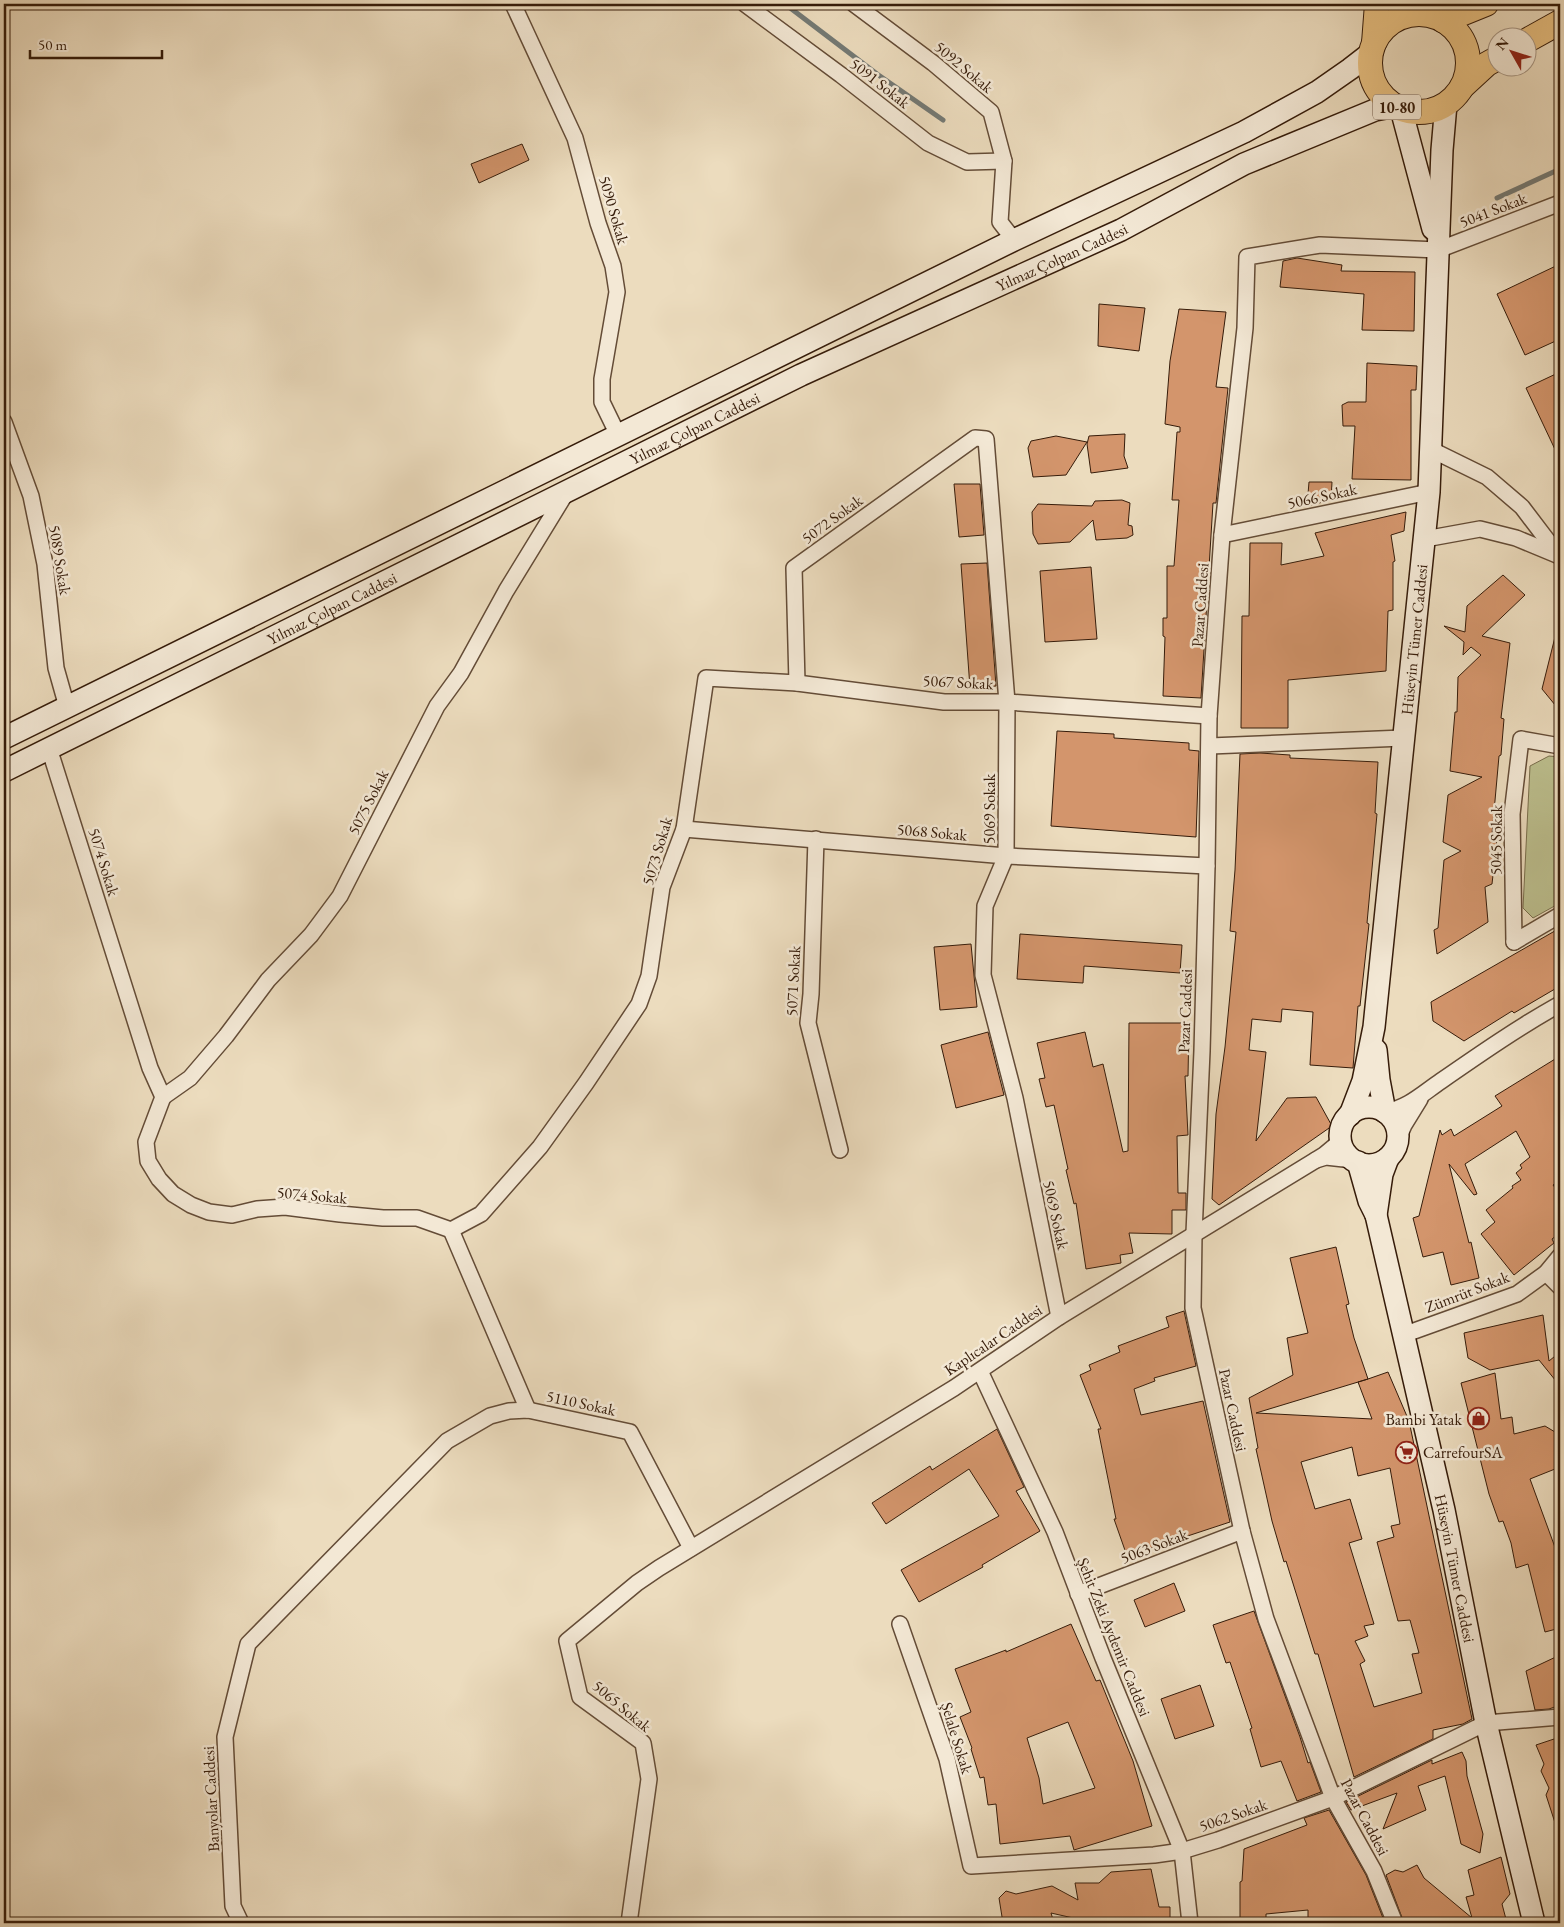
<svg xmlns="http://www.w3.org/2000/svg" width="1564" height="1927" font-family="'EB Garamond',serif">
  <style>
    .green { fill: #bcbf8e; stroke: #796e4c }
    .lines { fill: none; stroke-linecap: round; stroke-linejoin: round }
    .stream { stroke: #747a75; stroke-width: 5 }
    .building { fill: #d3956c; stroke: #361c0a; fill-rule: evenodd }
    .minor-casing { stroke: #644c37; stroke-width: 18 }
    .secondary-casing { stroke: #361c0a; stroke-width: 24 }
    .primary-casing { stroke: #361c0a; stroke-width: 26 }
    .minor { stroke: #f3e8d5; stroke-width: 15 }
    .secondary { stroke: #f3e8d5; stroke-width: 21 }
    .primary { stroke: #e6be7f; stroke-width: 24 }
    .labels { text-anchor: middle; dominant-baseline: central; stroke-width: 5; stroke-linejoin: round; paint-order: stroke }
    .shield { fill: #f3e8d5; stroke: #6f5947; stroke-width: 1 }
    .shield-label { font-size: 15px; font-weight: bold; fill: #361c0a }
    .street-label { font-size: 16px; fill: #361c0a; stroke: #f3e8d5 }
    .poi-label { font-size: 16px; fill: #361c0a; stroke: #f3e8d5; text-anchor: end }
  </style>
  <rect width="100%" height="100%" fill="#ecdcbe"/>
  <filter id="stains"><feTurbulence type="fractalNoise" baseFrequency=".004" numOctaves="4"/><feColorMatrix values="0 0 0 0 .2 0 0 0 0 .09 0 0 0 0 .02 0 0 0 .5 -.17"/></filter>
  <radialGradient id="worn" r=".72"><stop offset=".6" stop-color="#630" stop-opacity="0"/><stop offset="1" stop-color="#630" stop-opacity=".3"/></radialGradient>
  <polygon class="green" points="1549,756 1560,757 1560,903 1533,918 1523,908 1530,766"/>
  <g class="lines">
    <g class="stream">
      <polyline points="785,4 877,74 943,120"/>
      <polyline points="1497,198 1560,169"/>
    </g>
  </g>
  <g class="building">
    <polygon points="522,144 529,160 479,183 471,164"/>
    <polygon points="1297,258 1342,265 1341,271 1415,272 1414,331 1362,330 1364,294 1280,287 1283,261"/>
    <polygon points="1560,264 1560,339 1525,355 1497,294"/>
    <polygon points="1099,304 1145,308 1139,351 1098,346"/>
    <polygon points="1179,309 1226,312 1216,387 1228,388 1216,503 1213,503 1201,698 1163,696 1165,637 1163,636 1163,618 1167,618 1167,566 1174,566 1179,500 1172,500 1177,432 1180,432 1180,427 1165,424 1170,361"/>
    <polygon points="1367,363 1417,366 1416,390 1411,390 1411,480 1352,479 1355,426 1343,426 1342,405 1348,402 1366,402"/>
    <polygon points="1560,372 1560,460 1526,388"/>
    <polygon points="1125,434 1124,456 1128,468 1091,473 1087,444 1089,436"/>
    <polygon points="1056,436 1087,442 1066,475 1033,477 1028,448 1031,441"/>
    <polygon points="1309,482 1332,482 1331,500 1307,506"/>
    <polygon points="954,484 980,484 984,535 959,537"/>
    <polygon points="1122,500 1130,503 1128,525 1132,526 1133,535 1127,538 1096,540 1093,520 1070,542 1038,544 1033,534 1032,512 1038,504 1092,506 1095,501"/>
    <polygon points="1406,512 1404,531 1391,535 1395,561 1393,562 1393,610 1388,611 1386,671 1288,680 1288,728 1241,728 1242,616 1249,616 1250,543 1282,543 1281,565 1324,556 1315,533"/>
    <polygon points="987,563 996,686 970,688 961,564"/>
    <polygon points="1091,567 1097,639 1045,642 1040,571"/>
    <polygon points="1503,575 1525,595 1482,636 1510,643 1501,718 1504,719 1501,755 1499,756 1492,834 1498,830 1492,884 1485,887 1488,922 1437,954 1434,930 1438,928 1444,860 1461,851 1443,842 1448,795 1482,777 1450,771 1455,712 1457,712 1458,677 1481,655 1471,647 1463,655 1464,642 1444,626 1465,632 1467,606"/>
    <polygon points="1555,637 1560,638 1560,711 1542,689"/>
    <polygon points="1057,731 1114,734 1114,738 1189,743 1189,750 1199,751 1196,837 1051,826"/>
    <polygon points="1260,753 1290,755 1290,758 1378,762 1375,813 1377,814 1367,923 1369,924 1360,1006 1358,1006 1353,1068 1310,1065 1313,1012 1282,1009 1281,1022 1252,1019 1249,1050 1266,1052 1256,1141 1287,1098 1316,1097 1332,1126 1219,1205 1212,1199 1216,1114 1225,1047 1236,932 1230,931 1235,870 1240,754"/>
    <polygon points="1560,928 1560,986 1514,1013 1512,1011 1464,1041 1433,1021 1431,1002"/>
    <polygon points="1020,934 1182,945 1180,973 1084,966 1083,983 1017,979"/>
    <polygon points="971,944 977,1007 940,1010 934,947"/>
    <polygon points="1129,1023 1189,1023 1188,1076 1185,1076 1188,1135 1177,1136 1178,1193 1186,1193 1186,1210 1172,1210 1172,1234 1129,1233 1133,1253 1120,1255 1121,1263 1086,1269 1076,1203 1074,1204 1066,1170 1068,1169 1054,1105 1046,1107 1039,1079 1045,1078 1037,1043 1085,1032 1093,1067 1103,1064 1123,1152 1128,1151"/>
    <polygon points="988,1032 1004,1095 956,1108 941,1045"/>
    <polygon points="1560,1056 1560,1180 1553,1185 1560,1194 1560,1233 1552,1239 1554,1243 1514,1275 1481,1234 1495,1222 1486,1210 1513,1188 1512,1186 1521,1180 1516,1173 1522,1168 1520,1165 1530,1157 1516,1131 1465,1164 1477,1194 1474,1195 1449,1164 1469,1243 1471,1242 1479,1278 1451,1285 1443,1252 1423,1257 1413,1218 1419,1216 1440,1130 1442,1135 1451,1129 1454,1136 1502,1106 1495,1096"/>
    <path d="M1336,1247l13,57 -3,1 8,33 14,41 20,-7 21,49 63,298 -9,5 -30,6v9l-79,38 -36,-123h-3l-29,-93 -2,1 -12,-41 -16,-72 2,-1 -9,-50 44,-23 -6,-37 21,-5 -18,-75zM1368,1379l-10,3 14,37 -116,-6zM1352,1447l6,29 32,-8 10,56 -9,2 3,11 -17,5 21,79 12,-1 9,33 -7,1 10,39 -48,14 -14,-43 5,-3 -10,-20 13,-5 -4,-10 10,-2 -25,-81 13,-4 -12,-40 -35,10 -14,-47z"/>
    <polygon points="1184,1311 1196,1366 1154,1378 1155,1381 1134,1389 1141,1415 1203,1401 1230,1522 1127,1556 1114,1519 1116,1519 1098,1429 1101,1429 1080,1375 1091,1370 1089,1365 1120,1352 1118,1346 1169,1327 1166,1317"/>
    <polygon points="1543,1315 1549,1361 1560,1352 1560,1386 1539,1360 1490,1370 1468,1358 1464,1333"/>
    <polygon points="1495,1373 1501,1419 1512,1417 1514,1434 1545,1426 1560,1435 1560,1467 1530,1479 1560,1561 1560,1628 1545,1632 1528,1564 1516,1568 1511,1543 1503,1521 1499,1522 1489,1494 1461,1383"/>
    <polygon points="997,1429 1024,1487 1016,1491 1040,1531 982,1565 983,1567 919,1602 901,1570 999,1516 969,1469 886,1524 872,1503 930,1466 932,1470"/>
    <polygon points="1174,1583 1185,1611 1145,1627 1134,1600"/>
    <polygon points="1254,1611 1300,1737 1308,1763 1310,1762 1321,1792 1297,1801 1281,1761 1261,1767 1250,1729 1252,1728 1230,1662 1226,1663 1213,1625"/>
    <path d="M1071,1624l25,57 4,-1 33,81 19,65 -78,24 -4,-14 -70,8 -4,-40 -8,1 -4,-28 -4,1 -9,-29 1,-1 -12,-31 11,-5 -16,-43 51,-19v2zM1068,1722l27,66 -52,16 -4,-26 -12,-40z"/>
    <polygon points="1560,1655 1560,1705 1549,1709 1535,1710 1526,1671"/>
    <polygon points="1200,1685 1214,1726 1175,1739 1161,1699"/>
    <polygon points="1554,1739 1555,1742 1560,1740 1560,1829 1557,1829 1546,1795 1549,1788 1541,1771 1544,1764 1536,1745"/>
    <polygon points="1462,1752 1466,1761 1467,1776 1483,1834 1480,1853 1461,1844 1445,1776 1418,1786 1426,1810 1383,1829 1397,1793 1351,1810 1346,1802 1432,1760 1432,1764"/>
    <polygon points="1329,1810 1366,1875 1385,1923 1308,1923 1308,1910 1266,1914 1266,1923 1240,1923 1240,1882 1242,1881 1244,1849 1307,1825 1304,1818"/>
    <polygon points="1501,1857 1510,1894 1502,1904 1507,1923 1404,1923 1386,1875 1395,1870 1403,1872 1417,1865 1424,1878 1472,1918 1466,1897 1474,1895 1468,1870"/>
    <polygon points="1151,1869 1159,1907 1170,1907 1170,1923 1082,1923 1082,1920 1051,1913 1054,1923 1003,1923 999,1898 1006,1891 1016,1894 1052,1886 1078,1900 1075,1883 1099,1883 1111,1872"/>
  </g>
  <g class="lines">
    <defs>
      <g id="minor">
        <polyline points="513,4 575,138 598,223 613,266 617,292 602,379 602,402 618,435"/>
        <polyline points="745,4 841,75 928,143 967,162 1004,161"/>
        <polyline points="854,4 933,63 991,112 1004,161 1000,222 1014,240"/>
        <polyline points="4,422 31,496 45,564 56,668 67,707"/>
        <polyline points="1432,450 1487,477 1522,507 1560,557"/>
        <polyline points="1222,535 1429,492"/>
        <polyline points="1425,539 1480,529 1516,538 1557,555"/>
        <polyline points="797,683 794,568 975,438 986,439 1007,702 1006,856 985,906 983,975 1015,1098 1059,1317"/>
        <polyline points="1210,746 1403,738"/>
        <polyline points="49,748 150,1068 163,1097 146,1142 148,1161 159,1179 173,1194 191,1205 209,1212 232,1215 257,1209 285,1207 340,1214 383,1218 417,1218 451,1230 481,1214 540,1147 586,1083 639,1004 649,976 662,887 684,829 706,678 797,683 944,702 1007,702 1209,716"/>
        <polyline points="684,829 1006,856 1207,866"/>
        <polyline points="816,839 811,994 808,1023 840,1150"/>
        <polyline points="1514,942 1512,814 1521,739 1560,746"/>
        <polyline points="1514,942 1560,915"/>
        <polyline points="163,1097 190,1078 226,1036 268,980 311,935 340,896 437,706 461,673 506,591 566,493"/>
        <path d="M1385,1112c23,-4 37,-18 56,-31 39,-27 78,-54 119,-77"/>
        <polyline points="1398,1139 1404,1125 1420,1099"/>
        <polyline points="1316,1160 1326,1157 1353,1160"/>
        <polyline points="451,1230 528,1410"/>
        <polyline points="1546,1273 1560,1287"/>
        <polyline points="1403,1335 1517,1294 1546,1273 1560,1256"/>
        <polyline points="980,1371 1055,1532 1103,1658 1182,1851 1190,1923"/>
        <polyline points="1078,1594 1242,1531"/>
        <polyline points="900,1624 947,1759 971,1866 1154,1855 1182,1851 1218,1840 1333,1798 1486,1723 1560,1717"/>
        <polyline points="241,1923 233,1906 225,1737 248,1644 447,1441 490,1416 509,1411 528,1410 630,1432 691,1548"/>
        <polyline points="629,1923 649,1779 643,1743 580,1697 567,1641 637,1583 659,1568 954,1388 1059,1317 1324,1155 1336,1145 1341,1136"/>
        <polyline points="1395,1923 1374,1871 1333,1798 1266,1619 1242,1531 1193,1308 1194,1233 1202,1051 1207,866 1209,716 1222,535 1245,328 1247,257 1320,245 1438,250 1560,203"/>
      </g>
      <g id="secondary">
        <polyline points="1401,109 1433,229"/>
        <polyline points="4,738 1014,240 1244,132 1317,92 1350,69 1372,52"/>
        <path id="s1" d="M4,771l797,-396 320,-145 123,-66 131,-54 21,-4"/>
        <polyline points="1376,1050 1379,1080 1385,1112"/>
        <circle cx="1369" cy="1136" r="29"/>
        <path id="s2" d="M1350,1115l13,-34 11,-54 55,-535 13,-342 4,-46"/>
        <polyline points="1358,1162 1369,1201 1376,1215 1382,1174 1388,1158"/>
        <path id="s3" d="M1376,1215l68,295 42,213 48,200"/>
      </g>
      <g id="primary">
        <circle cx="1419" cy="63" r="49"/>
        <polyline points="1444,21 1486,4"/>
        <polyline points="1526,41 1560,22"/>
        <polyline points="1374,43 1377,4"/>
        <polyline points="1462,87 1487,64 1496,59"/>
      </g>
    </defs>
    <use href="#minor" class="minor-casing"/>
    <use href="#secondary" class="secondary-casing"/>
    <use href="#primary" class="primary-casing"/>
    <use href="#minor" class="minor"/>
    <use href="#secondary" class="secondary"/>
    <use href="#primary" class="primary"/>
  </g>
  <defs>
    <symbol id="shop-ring" viewBox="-11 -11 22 22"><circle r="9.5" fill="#f3e8d5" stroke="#8f2418" stroke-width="1.5"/><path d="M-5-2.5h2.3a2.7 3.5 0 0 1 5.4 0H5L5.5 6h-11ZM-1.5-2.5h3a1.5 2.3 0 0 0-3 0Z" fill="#8f2418"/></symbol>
    <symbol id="supermarket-ring" viewBox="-11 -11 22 22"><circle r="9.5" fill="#f3e8d5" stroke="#8f2418" stroke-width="1.5"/><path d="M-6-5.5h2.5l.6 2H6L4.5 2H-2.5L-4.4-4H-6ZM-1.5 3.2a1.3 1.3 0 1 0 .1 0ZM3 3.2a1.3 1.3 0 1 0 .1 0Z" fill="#8f2418"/></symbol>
  </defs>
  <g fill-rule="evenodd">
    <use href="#shop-ring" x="1466" y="1406" width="25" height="25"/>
    <use href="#supermarket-ring" x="1394" y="1440" width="25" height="25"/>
  </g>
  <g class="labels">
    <rect class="shield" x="1373" y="94.5" width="48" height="25" rx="4"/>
    <g class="shield-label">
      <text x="1397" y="107">10-80</text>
    </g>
    <g class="street-label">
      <text transform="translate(964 67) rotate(40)">5092 Sokak</text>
      <text transform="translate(880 83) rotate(38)">5091 Sokak</text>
      <text transform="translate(614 210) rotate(74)">5090 Sokak</text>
      <text transform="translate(1493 210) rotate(-21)">5041 Sokak</text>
      <text stroke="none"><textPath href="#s1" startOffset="1176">Yılmaz Çolpan Caddesi</textPath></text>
      <text stroke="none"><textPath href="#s1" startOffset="771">Yılmaz Çolpan Caddesi</textPath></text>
      <text transform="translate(1322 496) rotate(-12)">5066 Sokak</text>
      <text transform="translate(832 519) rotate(-36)">5072 Sokak</text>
      <text transform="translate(60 560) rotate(81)">5089 Sokak</text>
      <text transform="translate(1200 605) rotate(-86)">Pazar Caddesi</text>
      <text stroke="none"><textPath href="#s1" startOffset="366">Yılmaz Çolpan Caddesi</textPath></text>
      <text stroke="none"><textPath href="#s2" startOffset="481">Hüseyin Tümer Caddesi</textPath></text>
      <text transform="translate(958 682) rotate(3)">5067 Sokak</text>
      <text transform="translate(368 802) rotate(-63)">5075 Sokak</text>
      <text transform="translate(989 809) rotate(-90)">5069 Sokak</text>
      <text transform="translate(932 832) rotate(5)">5068 Sokak</text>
      <text transform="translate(1496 840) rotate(-89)">5045 Sokak</text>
      <text transform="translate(657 851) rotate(-73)">5073 Sokak</text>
      <text transform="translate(104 862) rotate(73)">5074 Sokak</text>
      <text transform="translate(793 981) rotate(-87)">5071 Sokak</text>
      <text transform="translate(1185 1011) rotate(-88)">Pazar Caddesi</text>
      <text transform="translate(312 1195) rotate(5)">5074 Sokak</text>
      <text transform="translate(1056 1215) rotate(78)">5069 Sokak</text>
      <text transform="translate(1467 1292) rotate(-21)">Zümrüt Sokak</text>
      <text transform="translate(993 1340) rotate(-34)">Kaplıcalar Caddesi</text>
      <text transform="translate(581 1403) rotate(12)">5110 Sokak</text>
      <text transform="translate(1233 1410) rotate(78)">Pazar Caddesi</text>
      <text transform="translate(1154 1546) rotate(-21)">5063 Sokak</text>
      <text stroke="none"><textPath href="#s3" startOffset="362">Hüseyin Tümer Caddesi</textPath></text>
      <text transform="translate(1114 1637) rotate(68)">Şehit Zeki Aydemir Caddesi</text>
      <text transform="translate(622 1706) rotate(40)">5065 Sokak</text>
      <text transform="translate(957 1738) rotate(73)">Şelale Sokak</text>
      <text transform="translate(211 1799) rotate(-93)">Banyolar Caddesi</text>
      <text transform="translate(1233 1815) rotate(-19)">5062 Sokak</text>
      <text transform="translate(1365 1817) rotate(62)">Pazar Caddesi</text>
    </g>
    <g class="poi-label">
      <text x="1462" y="1419">Bambi Yatak</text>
      <text x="1423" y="1452" text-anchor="start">CarrefourSA</text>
    </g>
  </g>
  <rect width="1564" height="1927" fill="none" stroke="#ecdcbe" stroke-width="20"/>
  <rect x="5" y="5" width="1554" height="1917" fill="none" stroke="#361c0a" stroke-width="2.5"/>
  <rect x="10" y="10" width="1544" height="1907" fill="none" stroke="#361c0a"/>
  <g transform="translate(1512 52) rotate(309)"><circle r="24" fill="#f3e8d5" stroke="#a79684"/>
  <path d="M0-4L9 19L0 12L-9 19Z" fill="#8f2418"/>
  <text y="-8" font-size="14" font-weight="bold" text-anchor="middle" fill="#361c0a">N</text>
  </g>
  <path d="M30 50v8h132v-8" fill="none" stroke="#361c0a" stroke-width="2.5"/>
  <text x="38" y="50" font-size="15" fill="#361c0a" stroke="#f3e8d5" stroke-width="4" paint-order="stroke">50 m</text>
  <rect width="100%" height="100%" filter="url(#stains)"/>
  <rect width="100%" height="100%" fill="url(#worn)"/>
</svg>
